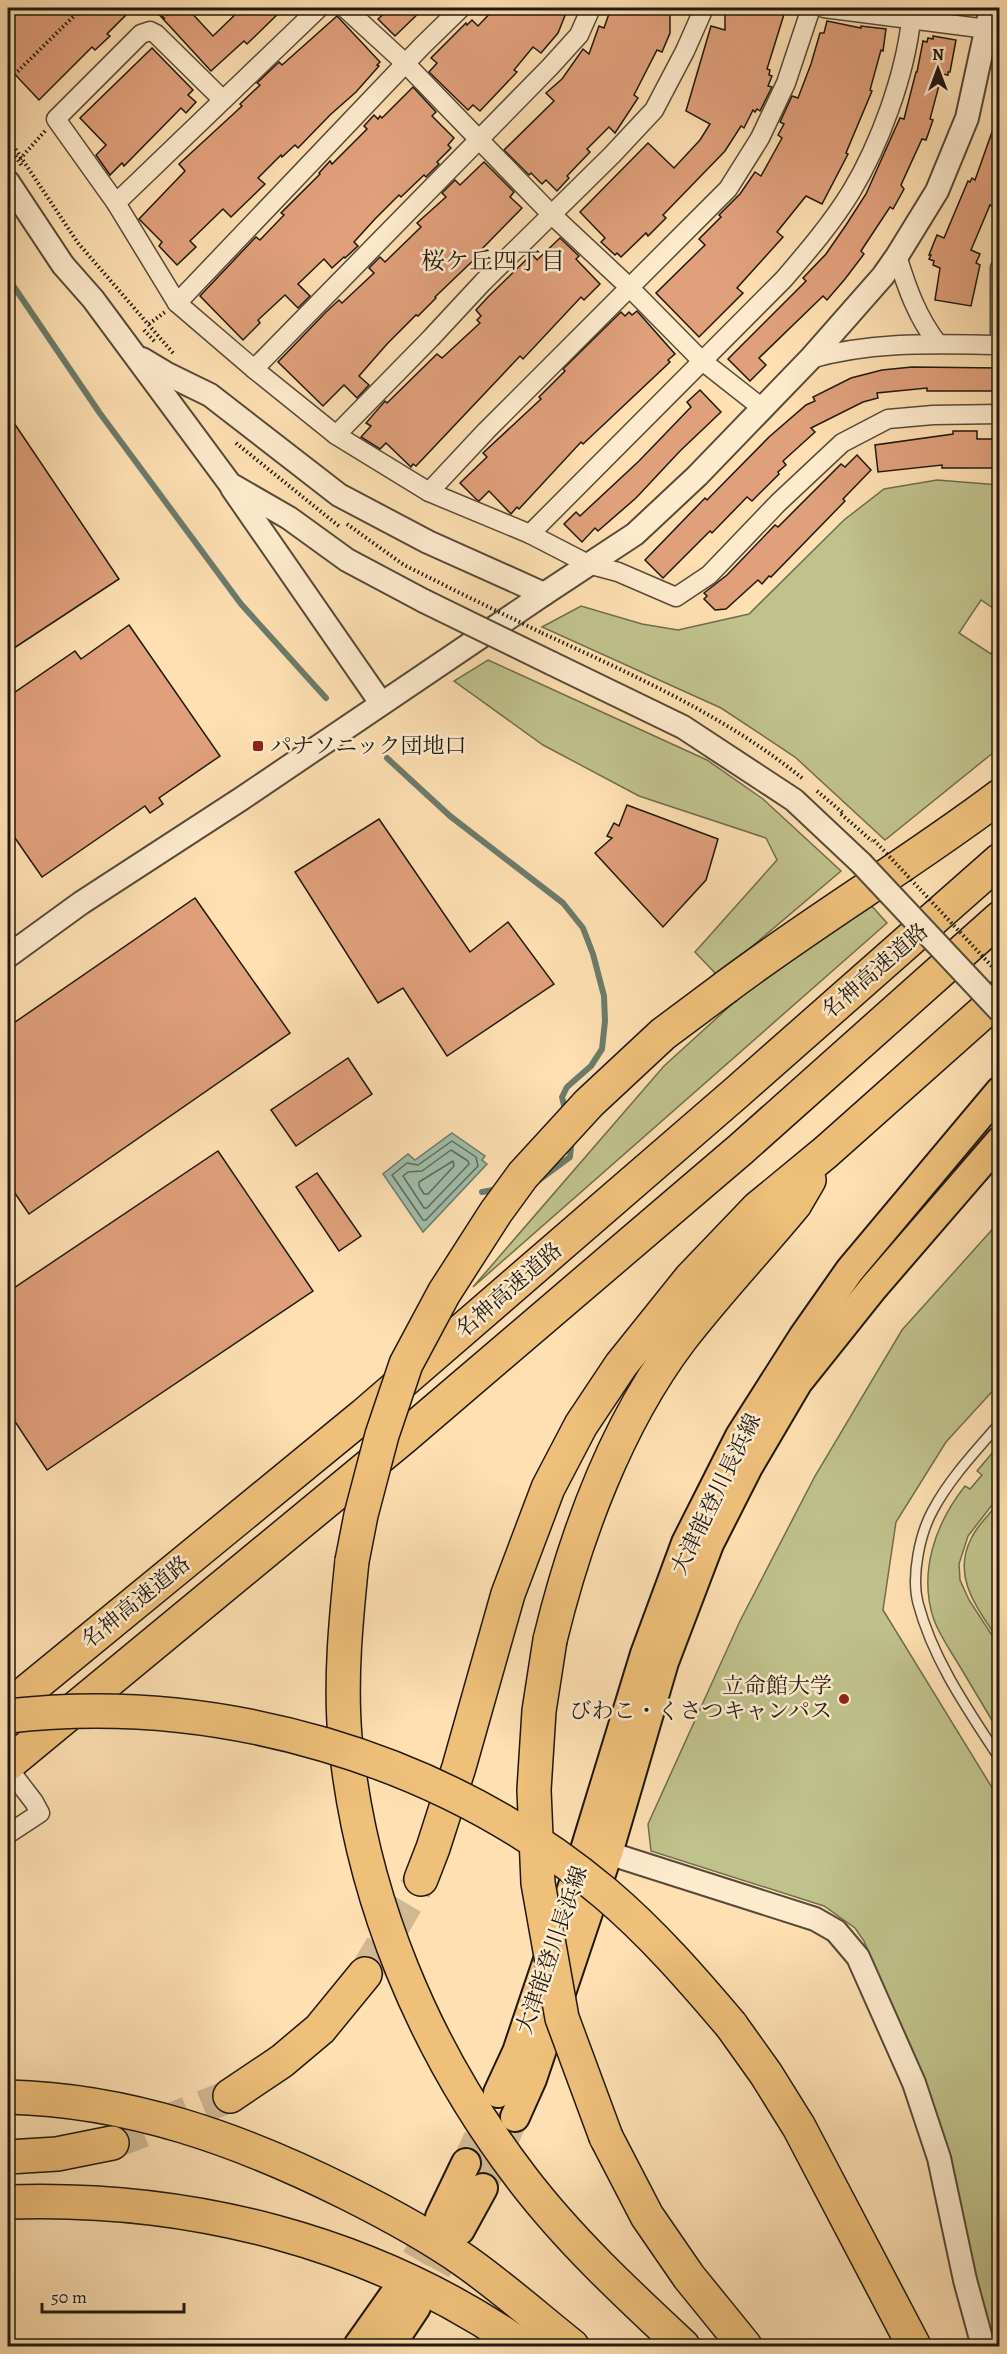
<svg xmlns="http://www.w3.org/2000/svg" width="1007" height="2354" font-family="Alegreya,'Noto Serif JP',serif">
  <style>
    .green { fill: #c0c28c; stroke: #706d4e; stroke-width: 1.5 }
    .water { fill: #a0bda9; stroke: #6c7b6b; stroke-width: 1.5 }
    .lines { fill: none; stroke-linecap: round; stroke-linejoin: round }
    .shore { stroke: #606a5c; stroke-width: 1.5 }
    .stream { stroke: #6c7b6b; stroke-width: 6 }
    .building { fill: #e0a07c; stroke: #1f180f; stroke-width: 1.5 }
    .primary-tunnel { stroke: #d1b892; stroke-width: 28; stroke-dasharray: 28 14; stroke-linecap: butt }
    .motorway-tunnel { stroke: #d1b892; stroke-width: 33; stroke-dasharray: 33 16; stroke-linecap: butt }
    .service-casing { stroke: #574a38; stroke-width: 12 }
    .minor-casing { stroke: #574a38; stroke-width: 21 }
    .tertiary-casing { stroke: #574a38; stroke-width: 26 }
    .primary-casing { stroke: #1f180f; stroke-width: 32 }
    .motorway-casing { stroke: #1f180f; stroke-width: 36 }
    .path { stroke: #1f180f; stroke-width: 4; stroke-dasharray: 1.5 3; stroke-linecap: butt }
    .service { stroke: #feebce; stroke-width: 9 }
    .minor { stroke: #feebce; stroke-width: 18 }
    .tertiary { stroke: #feebce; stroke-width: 22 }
    .primary { stroke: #efc07a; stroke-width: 28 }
    .motorway { stroke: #efc07a; stroke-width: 33 }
    .tertiary-bridge-casing { stroke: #574a38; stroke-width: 26; stroke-linecap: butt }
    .motorway-bridge-casing { stroke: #1f180f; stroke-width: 36; stroke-linecap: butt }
    .path-bridge { stroke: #1f180f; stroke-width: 4; stroke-dasharray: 1.5 3; stroke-linecap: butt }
    .tertiary-bridge { stroke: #feebce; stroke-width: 22 }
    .motorway-bridge { stroke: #efc07a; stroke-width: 33 }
    .poi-dot { fill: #8f2418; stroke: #feebce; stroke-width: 2 }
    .labels { text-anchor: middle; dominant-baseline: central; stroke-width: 5; stroke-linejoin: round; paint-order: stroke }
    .poi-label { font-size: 22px; fill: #1f180f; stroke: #feebce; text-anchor: start }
    .street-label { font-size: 22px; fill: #1f180f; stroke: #feebce }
    .neighbourhood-label { font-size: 24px; fill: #1f180f; stroke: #feebce }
  </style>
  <rect width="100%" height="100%" fill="#fee0b3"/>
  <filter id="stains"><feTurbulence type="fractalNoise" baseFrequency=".00333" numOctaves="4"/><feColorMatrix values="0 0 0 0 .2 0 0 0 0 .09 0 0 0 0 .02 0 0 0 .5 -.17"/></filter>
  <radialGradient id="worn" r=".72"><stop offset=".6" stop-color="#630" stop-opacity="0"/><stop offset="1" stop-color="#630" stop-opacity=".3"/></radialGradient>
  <g class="green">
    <polygon points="937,480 999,485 999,612 981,600 959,633 991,654 999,641 999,748 885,840 795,757 721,708 542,627 581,606 642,624 678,630 749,614 844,520 884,489"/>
    <polygon points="488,660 707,760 763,799 841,871 736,960 716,974 695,952 777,860 766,838 639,796 543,745 454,681"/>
    <polygon points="869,903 887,923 473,1287 664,1066 741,996"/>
    <polygon points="999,1222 999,1384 946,1442 896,1522 883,1610 999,1799 999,2346 995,2346 965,2242 950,2158 934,2107 864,1941 855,1928 824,1906 651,1851 648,1824 740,1621 815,1476 902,1330"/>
    <path d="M999,1445v51l-31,40 -9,28 1,16 9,20 30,46v86c-13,-22 -27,-45 -40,-67 -9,-15 -19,-29 -25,-45 -16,-47 1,-96 31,-134l5,3 12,-14 -5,-4z"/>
    <path d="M999,1502v139c-20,-31 -48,-63 -28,-102 6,-14 19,-25 28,-37z"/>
  </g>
  <polygon class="water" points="452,1133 485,1156 482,1160 487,1164 423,1232 383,1174 408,1154 415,1160"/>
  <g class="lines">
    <g class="shore">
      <polygon points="452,1141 476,1157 478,1166 426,1220 423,1220 392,1175 407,1163 418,1165"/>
      <polygon points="451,1150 468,1161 469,1164 427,1208 424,1208 403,1176 408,1172 422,1171"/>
      <polygon points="453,1161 454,1166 428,1194 424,1194 419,1186 419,1182"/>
    </g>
    <g class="stream">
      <polyline points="8,278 99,412 241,604 326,698"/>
      <polyline points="387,758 450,816 563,903 583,928 593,954 604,996 605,1021 602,1049 591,1066 567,1087 562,1097 566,1113"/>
      <polyline points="539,1180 570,1157 572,1138"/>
      <polyline points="482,1192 499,1189"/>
    </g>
  </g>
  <g class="building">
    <polygon points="8,8 133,8 107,34 110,36 95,50 92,47 39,100 8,67"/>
    <polygon points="153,8 187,8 213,36 242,8 284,8 247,44 244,41 211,71"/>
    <polygon points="390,8 424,8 395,36 378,19"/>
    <polygon points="495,8 568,8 558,33 541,53 533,47 514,70 517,72 480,111 473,105 468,110 429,72 437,63 431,58 466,23 467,25 472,20 478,26"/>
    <polygon points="611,8 670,8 670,33 662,52 657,50 634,95 638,98 615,133 609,127 587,149 590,152 567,176 569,178 557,191 546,180 542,184 531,173 529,175 504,150 554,101 546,93 562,79 583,49 589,54 599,26 604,28"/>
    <polygon points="725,8 786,8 767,69 770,70 769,75 772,76 768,86 772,87 760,111 757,109 755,112 753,110 744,128 741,126 725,151 663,215 666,218 648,236 646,233 621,257 617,253 615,255 601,242 605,238 580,212 648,143 674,168 700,140 710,124 686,111 711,26 725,30"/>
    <polygon points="337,16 380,62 377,65 379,66 356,92 330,115 298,148 295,145 282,157 281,155 258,178 265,184 231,217 223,209 190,241 196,247 177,265 159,246 162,242 139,219 185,171 179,164 242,106 240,104 260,85 257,83 279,62 282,65"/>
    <polygon points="827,21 861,28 861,26 886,29 883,51 881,50 870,90 872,91 846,153 848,154 822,204 806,196 777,232 783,237 737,288 743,293 699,337 656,293 705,245 699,239 721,217 719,215 740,194 755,172 761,176 782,138 778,135 784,124 780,122 792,96 798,98 811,64 820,33 824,33"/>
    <polygon points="933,36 956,40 950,72 948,72 948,75 942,74 930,119 933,120 926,140 922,139 901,185 904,189 893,209 890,207 861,251 864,254 845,279 827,300 823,296 759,358 766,365 750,381 728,359 806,281 803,278 826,254 846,225 866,194 900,118 904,119 916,72 917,72 923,41 927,42 928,38 933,39"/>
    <polygon points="152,48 193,90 188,95 196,102 186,113 181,108 124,166 122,163 110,175 96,155 106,145 80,118"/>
    <polygon points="413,87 436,112 432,116 454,138 448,145 451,148 437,162 439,164 426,177 424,175 401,197 399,195 375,219 354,242 358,246 345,258 344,257 332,268 324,259 298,284 310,296 298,308 285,295 258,320 260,323 243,340 200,296 252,241 256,237 260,240 284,215 281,213 320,174 319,173 330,161 332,164 367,129 364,126 374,115 378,119 380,116 382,118"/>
    <polygon points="997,118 999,118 999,190 993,207 990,205 971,250 980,254 976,263 980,265 971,306 935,300 940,268 933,265 934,261 929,259 931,255 929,255 937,235 944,238 968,181 970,182 972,178 975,180"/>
    <polygon points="484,162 514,192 510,197 522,208 482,249 481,253 435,297 436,298 418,316 416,315 387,344 359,376 369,385 357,398 344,385 323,406 278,362 326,312 339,300 342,303 374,273 369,268 380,257 385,262 421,227 417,223 446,197 442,193 455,180 460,185"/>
    <polygon points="560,238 579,256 576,259 600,284 584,300 581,297 523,359 520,356 416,466 413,464 411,467 386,443 380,449 361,437 371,426 366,423 385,401 387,403 437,354 442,358 480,323 477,320 481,316 476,310 488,297 532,254 537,260"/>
    <polygon points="637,311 675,354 668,360 670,362 583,444 581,442 519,509 517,507 511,514 489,491 479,501 476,499 460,483 487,457 483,453 541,399 539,397 565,371 563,369 621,312 625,316 629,312 632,315"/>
    <polygon points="912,367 999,368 999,391 927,391 927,388 877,393 878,398 863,402 811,428 815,432 783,461 786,465 778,472 779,474 752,501 747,497 712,533 710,531 663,578 645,560 705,498 707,500 769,437 806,405 815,401 813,397 851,378 882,370"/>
    <polygon points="700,390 721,412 680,451 636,498 598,531 595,528 582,542 564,524 576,512 580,516 639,461 691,407 687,402"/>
    <polygon points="8,414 119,579 8,652"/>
    <polygon points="953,431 977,431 977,439 999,439 999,468 942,468 942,465 878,472 875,445 953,434"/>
    <polygon points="857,455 871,470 843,499 845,501 771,577 769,576 762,584 758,580 726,609 715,610 704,599 707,596 704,593 727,575 775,525 778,527 841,464 845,467"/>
    <polygon points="129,625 220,756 159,798 163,804 150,813 145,806 42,877 8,828 8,697 75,651 81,659"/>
    <polygon points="627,805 718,839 706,880 663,927 595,853 612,838 607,836 614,823 619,826"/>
    <polygon points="379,819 470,952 508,922 554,984 447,1056 403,988 378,1003 295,872"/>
    <polygon points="195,898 290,1033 29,1214 8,1183 8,1027"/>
    <polygon points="348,1058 372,1094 296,1146 271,1110"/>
    <polygon points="218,1151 313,1291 47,1470 8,1411 8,1292"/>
    <polygon points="317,1173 361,1236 339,1251 296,1187"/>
  </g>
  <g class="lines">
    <g class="primary-tunnel">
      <polyline points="466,2163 491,2108"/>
      <polyline points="483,2188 515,2117"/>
      <polyline points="394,2295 440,2217"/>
      <polyline points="416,2307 459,2231"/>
    </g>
    <g class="motorway-tunnel">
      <polyline points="365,1974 421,1879"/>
      <polyline points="112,2143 230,2096"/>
    </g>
    <defs>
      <path id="service" d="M1000,1423c-24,28 -50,55 -67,87 -13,23 -22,66 -15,93 15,57 50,107 82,156"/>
      <g id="minor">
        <polyline points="345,8 405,63 551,214 628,286 701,360 762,408"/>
        <polyline points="824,8 987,29"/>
        <polyline points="223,100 156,34 150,31 141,34 56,119 116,203 177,303 254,369 336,435 429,492 530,534 588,564 618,572 676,597 709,575 778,503 842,443 888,419 933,415 1000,414"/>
        <polyline points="116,203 319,8"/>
        <path d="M897,256c10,32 20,61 41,88"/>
        <polyline points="177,303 422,46 461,8"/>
        <path d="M810,359c63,-18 125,-15 190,-14v-77"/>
        <polyline points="254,369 550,67 579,35 591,8"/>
        <polyline points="336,435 431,338 483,282 612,155 654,110 685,51 704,8"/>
        <polyline points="429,492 486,431 728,189 760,138 786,83 811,8"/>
        <path d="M530,534l254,-255c24,-28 48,-56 67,-87 29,-48 54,-117 60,-172"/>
        <polyline points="8,1768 34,1802 40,1813 8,1834"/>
      </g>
      <g id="tertiary">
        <polyline points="8,182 63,265 93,299 230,484 289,518 347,560 424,601"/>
        <polyline points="142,359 167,374 210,395 339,495 428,542 544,594"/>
        <polyline points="232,488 381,703"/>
        <polyline points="551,663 683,727 794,800 861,863"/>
        <polyline points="8,956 81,903 241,799 544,594 635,534 697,476 810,359 883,276 897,256 937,191 967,118 991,8"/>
        <polyline points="608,1853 815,1919 836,1931 858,1957 914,2083 939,2158 965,2280 983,2346"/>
      </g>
      <g id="primary">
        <polyline points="498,2093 517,2052 584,1853 645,1654 686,1543 740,1436 803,1337 850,1270 1000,1091"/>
        <polyline points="515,2117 532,2079 608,1853 664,1662 709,1544 748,1467 798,1382 873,1288 1000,1141"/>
        <polyline points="440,2217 466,2163"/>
        <polyline points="460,2230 483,2188"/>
        <polyline points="358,2346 394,2295"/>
        <polyline points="390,2346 416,2307"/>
      </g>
      <g id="motorway">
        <path d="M726,987c89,-67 185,-124 274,-191"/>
        <path d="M352,1561c-6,58 -12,118 -7,176 15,160 79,313 176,440 47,62 105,116 162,169"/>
        <path d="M550,1640c25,-103 66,-215 130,-300 36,-47 77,-90 115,-136l14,-24"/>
        <polyline points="8,1707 364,1415 736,1093 1000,860"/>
        <polyline points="8,1764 404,1437 741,1149 1000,918"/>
        <polyline points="421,1879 433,1848 459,1767 508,1594 548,1488 581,1425 621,1365 690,1279 758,1208 826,1152 1000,997"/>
        <polyline points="731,2025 766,2074 799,2127 914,2346"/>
        <polyline points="230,2096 282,2061 320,2029 365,1974"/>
        <path d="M8,2097c121,3 231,42 339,96 40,20 81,42 118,68 37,26 72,57 107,85"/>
        <polyline points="606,2137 647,2216 689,2277 745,2346"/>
        <polyline points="8,2157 57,2154 112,2143"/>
        <path d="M8,2202c182,-6 363,39 514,144"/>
      </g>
    </defs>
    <use href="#service" class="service-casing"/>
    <use href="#minor" class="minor-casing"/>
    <use href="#tertiary" class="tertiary-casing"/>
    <use href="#primary" class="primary-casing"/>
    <use href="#motorway" class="motorway-casing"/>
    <g class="path">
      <polyline points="208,8 212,9 223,8"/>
      <polyline points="163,18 173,8"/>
      <polyline points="8,81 82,8"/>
      <polyline points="8,138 78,243 173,353"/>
      <polyline points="8,145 22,166"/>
      <polyline points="20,159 45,131"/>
      <polyline points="149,324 165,312"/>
      <polyline points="144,330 155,342"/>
      <polyline points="236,443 340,527"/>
      <polyline points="347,524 404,565 462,594"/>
      <path d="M542,633c91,42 182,82 260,145"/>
      <polyline points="817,791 843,813"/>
      <polyline points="841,814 872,841"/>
    </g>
    <use href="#service" class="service"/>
    <use href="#minor" class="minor"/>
    <use href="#tertiary" class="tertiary"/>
    <use href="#primary" class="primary"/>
    <use href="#motorway" class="motorway"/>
    <defs>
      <g id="tertiary-bridge">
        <polyline points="424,601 551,663"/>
        <polyline points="861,863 1000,1011"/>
      </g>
      <g id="motorway-bridge">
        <polyline points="352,1561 361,1515 382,1435 406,1364 444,1293 496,1212 523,1175 589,1103 663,1034 726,987"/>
        <polyline points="550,1640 539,1711 534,1790 538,1883 562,2018 606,2137"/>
        <path d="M8,1716c210,-24 435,41 598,178 46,39 86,85 125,131"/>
      </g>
    </defs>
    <use href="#tertiary-bridge" class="tertiary-bridge-casing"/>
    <use href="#motorway-bridge" class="motorway-bridge-casing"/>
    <g class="path-bridge">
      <polyline points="462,594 542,633"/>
      <polyline points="874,840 1000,975"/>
    </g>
    <use href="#tertiary-bridge" class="tertiary-bridge"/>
    <use href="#motorway-bridge" class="motorway-bridge"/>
  </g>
  <g class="poi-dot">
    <rect x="252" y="740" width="12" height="12" rx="3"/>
    <circle cx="844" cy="1699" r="6"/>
  </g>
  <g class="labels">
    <g class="poi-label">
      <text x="270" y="746">パナソニック団地口</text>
      <text x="832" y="1686" text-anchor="end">立命館大学<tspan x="832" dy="25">びわこ・くさつキャンパス</tspan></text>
    </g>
    <g class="street-label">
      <text transform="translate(875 971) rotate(-41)">名神高速道路</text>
      <text transform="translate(509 1290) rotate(-41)">名神高速道路</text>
      <text transform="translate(716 1494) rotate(-64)">大津能登川長浜線</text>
      <text transform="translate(136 1602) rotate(-39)">名神高速道路</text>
      <text transform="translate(552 1950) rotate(-71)">大津能登川長浜線</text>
    </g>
    <g class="neighbourhood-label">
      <text x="493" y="261">桜ケ丘四丁目</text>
    </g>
  </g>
  <rect width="1007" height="2354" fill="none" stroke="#fee0b3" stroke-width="30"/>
  <rect x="9" y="9" width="989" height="2336" fill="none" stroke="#1f180f" stroke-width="3"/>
  <rect x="15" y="15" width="977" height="2324" fill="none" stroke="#1f180f" stroke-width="1.5"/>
  <g transform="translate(938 69)" stroke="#feebce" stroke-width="4.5" paint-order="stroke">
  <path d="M0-4.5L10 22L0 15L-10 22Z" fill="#1f180f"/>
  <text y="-9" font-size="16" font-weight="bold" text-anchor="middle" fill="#1f180f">N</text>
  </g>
  <path d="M42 2303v9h142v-9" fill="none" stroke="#1f180f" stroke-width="3"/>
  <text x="51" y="2303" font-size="18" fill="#1f180f" stroke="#feebce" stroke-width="4.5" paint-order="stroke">50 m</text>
  <rect width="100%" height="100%" filter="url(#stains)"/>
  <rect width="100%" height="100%" fill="url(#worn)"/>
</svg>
